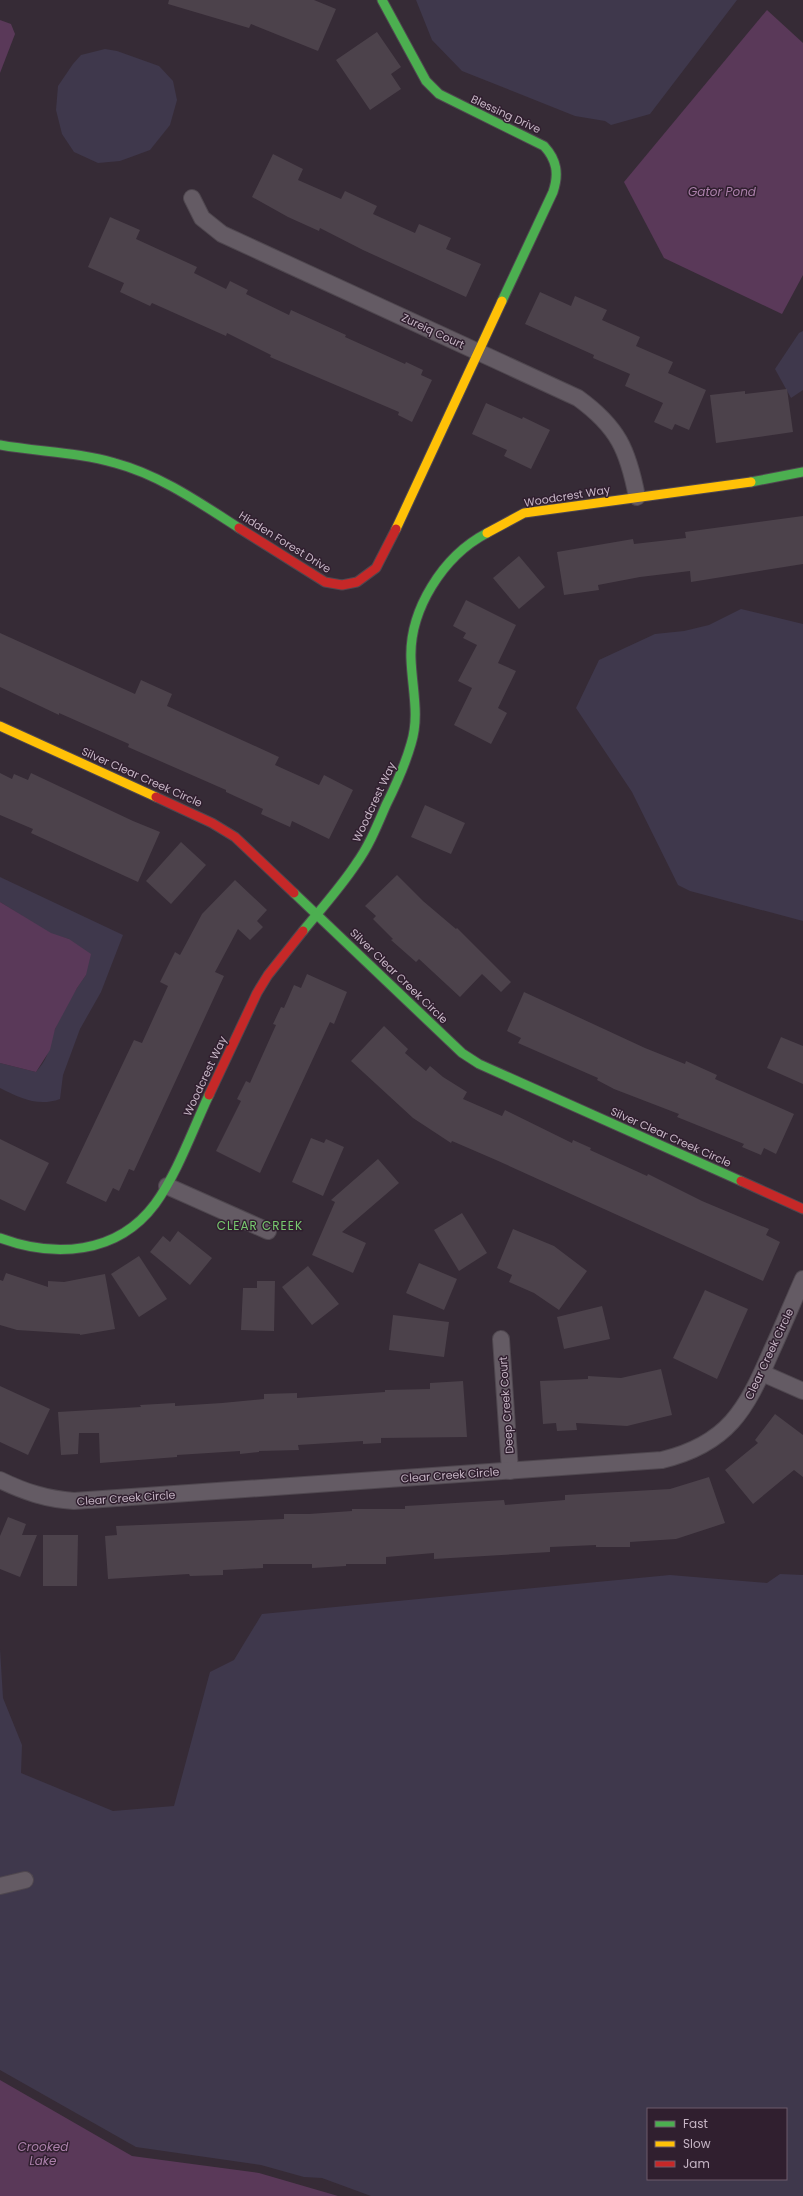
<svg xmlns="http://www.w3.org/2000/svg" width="803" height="2196" font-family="Poppins,sans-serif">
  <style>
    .green { fill: #3f384c; fill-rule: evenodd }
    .water { fill: #5a3959 }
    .building { fill: #4c424b }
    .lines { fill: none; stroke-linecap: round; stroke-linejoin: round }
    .street-casing { stroke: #4f474f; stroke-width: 18 }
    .fast-casing { stroke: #4f474f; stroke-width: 11 }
    .slow-casing { stroke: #4f474f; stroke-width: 11 }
    .jam-casing { stroke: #4f474f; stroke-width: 11 }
    .street { stroke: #645b64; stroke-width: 16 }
    .fast { stroke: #4caf50; stroke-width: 9 }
    .slow { stroke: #ffc107; stroke-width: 9 }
    .jam { stroke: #c62828; stroke-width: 9 }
    .labels { text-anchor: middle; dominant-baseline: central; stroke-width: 3; stroke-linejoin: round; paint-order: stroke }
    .street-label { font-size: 11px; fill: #c6b5c5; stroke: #301f2f }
    .water-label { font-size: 12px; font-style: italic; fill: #ab80aa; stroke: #301f2f }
    .neighbourhood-label { font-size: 12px; letter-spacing: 1px; fill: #77c96e; stroke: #301f2f }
  </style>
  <rect width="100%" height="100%" fill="#362b36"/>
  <g class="green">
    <polygon points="416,0 737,0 650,114 611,125 605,121 575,116 462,71 432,40"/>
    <polygon points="105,49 117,51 159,66 173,81 177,100 170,125 150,150 120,161 98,163 74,152 62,134 56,110 58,86 73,64 81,55"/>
    <polygon points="803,331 803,390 791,398 775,369 799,333"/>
    <polygon points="741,609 803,624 803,921 690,891 678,885 632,792 576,708 599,660 655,634 684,631 709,625"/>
    <path d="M0,877l123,58 -22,57 -21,37 -17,46 -3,24c-22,8 -40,-1 -60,-11v-25l36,9c16,-18 11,-25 19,-43 8,-18 19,-38 31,-54l-17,-36 -18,-5 -51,-32z"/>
    <path d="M780,1574l23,1v621h-432l-49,-18 -18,-1 -43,-12 -125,-18 -136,-77v-421l3,49 19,47 -1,28 92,38 61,-5 36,-134 24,-12 28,-46 408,-39 97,8zM648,2109h138v70h-138z"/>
  </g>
  <g class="water">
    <polygon points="767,10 803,43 803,275 782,314 664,258 624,182"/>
    <polygon points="0,20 11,24 15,34 0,73"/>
    <polygon points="0,902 51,933 69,939 91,954 86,975 77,988 55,1029 50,1050 36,1072 0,1063"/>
    <polygon points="0,2080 132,2156 259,2173 338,2196 0,2196"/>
  </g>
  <g class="building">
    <polygon points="169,0 314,0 336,9 318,51 251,24 249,28 168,4"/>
    <polygon points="377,32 401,67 391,74 401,89 370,110 336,60"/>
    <polygon points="273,154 303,169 298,180 341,199 345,191 377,206 373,214 415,233 419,224 451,238 446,249 481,264 466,297 363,250 320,228 319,231 288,217 252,197"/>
    <polygon points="110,217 140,230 136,239 197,267 194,273 226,289 230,281 248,290 246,294 289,315 291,310 346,335 345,337 405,364 406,362 423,370 421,375 432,380 412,422 398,415 399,412 270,357 271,355 227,333 226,336 152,303 150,306 120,292 124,283 88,267"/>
    <polygon points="540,292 571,306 575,296 607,310 602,320 640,337 636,346 673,362 668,373 706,390 689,430 675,424 672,430 654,422 663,403 625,386 630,374 593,358 594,355 525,324"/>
    <polygon points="787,389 793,432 716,443 710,395 745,391 745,394"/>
    <polygon points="486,403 522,419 523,417 550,430 531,469 504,456 507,450 472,434"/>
    <polygon points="803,516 803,564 691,582 690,571 640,577 598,585 599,590 564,595 557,552 633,539 634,544 686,538 685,532"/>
    <polygon points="519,556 545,587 519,609 493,578"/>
    <polygon points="466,600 516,625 498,663 516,671 498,708 507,713 491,744 454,725 472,688 458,681 477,645 463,638 466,633 453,626"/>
    <polygon points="0,633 135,694 141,680 172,694 167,706 279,757 275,765 319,785 324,775 353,790 329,839 292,821 290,827 261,814 263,809 226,792 226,790 128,747 129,744 59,713 59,715 0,687"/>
    <polygon points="0,773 12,779 14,774 28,780 31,773 133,821 160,832 138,882 31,833 33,829 0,815"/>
    <polygon points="425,805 465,823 451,854 411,837"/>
    <polygon points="181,842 206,865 171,904 146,881"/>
    <polygon points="397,875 423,901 456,929 457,928 511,982 501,992 482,974 460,997 419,959 416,962 391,940 393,939 373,919 376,916 365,906"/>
    <polygon points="235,880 267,910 257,921 263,927 250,940 238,929 215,972 224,976 134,1171 129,1169 119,1191 113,1188 106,1202 66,1183 134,1040 142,1043 168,986 160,982 175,952 180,955 202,914"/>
    <polygon points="307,974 347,992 334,1024 330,1022 260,1173 216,1151 241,1101 237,1099 246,1081 250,1083 276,1025 273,1024 281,1007 284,1008 294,985 301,988"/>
    <polygon points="524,992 645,1048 685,1064 686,1061 717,1075 715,1079 794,1114 776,1154 764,1148 761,1155 742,1147 744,1144 677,1117 679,1114 614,1089 597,1080 598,1078 518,1043 521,1038 507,1031"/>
    <polygon points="384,1026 408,1049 405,1053 426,1071 430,1066 443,1077 467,1092 463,1099 502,1116 505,1110 572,1143 573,1140 591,1148 590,1150 647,1176 648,1174 702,1201 769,1229 766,1235 780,1242 763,1281 496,1160 452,1141 451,1143 413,1118 351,1061"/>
    <polygon points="781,1037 803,1046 803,1084 767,1068"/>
    <polygon points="311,1138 324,1143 326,1139 344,1147 323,1196 292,1182"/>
    <polygon points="0,1139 49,1163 25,1211 0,1199"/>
    <polygon points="378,1159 399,1183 342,1232 366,1243 353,1273 312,1255 335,1202 331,1200"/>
    <polygon points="462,1213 487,1253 459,1271 434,1230"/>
    <polygon points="513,1229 554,1246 587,1271 559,1310 534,1293 509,1282 512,1275 497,1268"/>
    <polygon points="178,1231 212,1258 190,1285 150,1252 163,1236 170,1242"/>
    <polygon points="139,1256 167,1299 139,1317 111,1274"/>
    <polygon points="419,1263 457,1279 444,1310 406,1293"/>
    <polygon points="308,1266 339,1304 312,1325 282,1287"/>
    <polygon points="6,1273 48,1287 48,1281 64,1282 105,1274 115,1329 80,1335 80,1334 17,1330 0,1325 0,1280 3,1281"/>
    <polygon points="257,1281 275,1281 274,1331 241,1330 243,1288 257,1288"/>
    <polygon points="705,1290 748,1309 717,1379 673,1358"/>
    <polygon points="602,1306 610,1339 564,1349 557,1317"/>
    <polygon points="393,1315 449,1322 444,1357 389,1350"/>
    <polygon points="661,1369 672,1415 627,1426 576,1423 577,1430 557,1431 556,1423 543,1424 540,1381 588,1379 588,1376 621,1378"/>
    <polygon points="463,1381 467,1437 381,1438 381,1443 363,1444 363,1441 298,1445 299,1450 259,1451 259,1452 240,1454 240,1451 177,1455 177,1457 100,1463 99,1433 79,1433 78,1454 61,1455 58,1412 141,1407 140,1405 175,1403 175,1406 222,1403 264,1399 264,1394 297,1393 297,1398 385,1392 385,1390 430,1389 430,1383"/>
    <polygon points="0,1386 50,1409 28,1455 0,1442"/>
    <polygon points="775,1414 803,1435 803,1477 794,1470 753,1504 725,1470 758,1443 755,1440"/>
    <polygon points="709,1477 725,1523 676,1539 630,1542 630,1547 596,1547 596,1545 550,1547 550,1552 434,1559 434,1553 386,1557 386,1564 346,1564 346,1566 312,1568 312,1564 263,1564 263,1568 223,1570 223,1575 190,1576 189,1574 108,1579 105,1536 117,1535 116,1526 284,1519 284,1514 309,1514 352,1511 352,1509 405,1509 405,1506 423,1505 504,1500 505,1505 565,1500 565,1495 670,1489"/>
    <polygon points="8,1517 26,1524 22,1535 37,1535 20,1577 0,1569 0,1536"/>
    <polygon points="43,1535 78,1535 77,1586 43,1586"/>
  </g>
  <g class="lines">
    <defs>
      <g id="street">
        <path d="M192,198l10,20 20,16 356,164c40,29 50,52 59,99"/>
        <polyline points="167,1186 268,1231"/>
        <polyline points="501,1339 510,1471"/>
        <polyline points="762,1373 803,1391"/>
        <path d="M0,1480c25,12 46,19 74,21l588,-41c66,-16 84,-50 109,-108 11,-24 21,-48 32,-73"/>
        <polyline points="0,1886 25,1880"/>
      </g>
      <g id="fast">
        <path d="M382,0l44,81 13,13 105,52c13,14 15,28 9,46l-51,109"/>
        <path d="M0,445c38,7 78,7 115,18 45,12 85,40 124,65"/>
        <polyline points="751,482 803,472"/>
        <polyline points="294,893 462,1053 479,1064 741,1181"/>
        <path d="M303,931c18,-22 37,-43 53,-67 13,-18 21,-38 30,-59 10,-20 19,-40 25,-61 9,-28 1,-56 0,-85 -2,-49 32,-103 76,-126"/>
        <path d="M0,1238c54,20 117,17 155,-34 23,-32 37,-73 54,-109"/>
      </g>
      <g id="slow">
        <polyline points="396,529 502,301"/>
        <polyline points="487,533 524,513 751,482"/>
        <polyline points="0,726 156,797"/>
      </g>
      <g id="jam">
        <polyline points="239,528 325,582 342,585 357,582 376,568 396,529"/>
        <polyline points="156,797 212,823 235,837 294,893"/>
        <polyline points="209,1095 257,993 268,975 303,931"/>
        <polyline points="741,1181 803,1209"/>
      </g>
    </defs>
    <use href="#street" class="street-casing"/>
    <use href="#fast" class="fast-casing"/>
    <use href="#slow" class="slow-casing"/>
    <use href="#jam" class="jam-casing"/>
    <use href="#street" class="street"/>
    <use href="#fast" class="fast"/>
    <use href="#slow" class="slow"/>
    <use href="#jam" class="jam"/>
  </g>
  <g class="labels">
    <g class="street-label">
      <text transform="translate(506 114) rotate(25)">Blessing Drive</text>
      <text transform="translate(433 331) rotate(25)">Zureiq Court</text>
      <text transform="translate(567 496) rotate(-9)">Woodcrest Way</text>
      <text transform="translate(285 542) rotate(32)">Hidden Forest Drive</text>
      <text transform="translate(142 777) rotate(24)">Silver Clear Creek Circle</text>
      <text transform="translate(374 802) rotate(-65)">Woodcrest Way</text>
      <text transform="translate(399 976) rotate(44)">Silver Clear Creek Circle</text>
      <text transform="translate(205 1076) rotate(-65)">Woodcrest Way</text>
      <text transform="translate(671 1137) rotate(24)">Silver Clear Creek Circle</text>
      <text transform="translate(769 1354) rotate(-65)">Clear Creek Circle</text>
      <text transform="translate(506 1405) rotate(-94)">Deep Creek Court</text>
      <text transform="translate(450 1475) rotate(-4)">Clear Creek Circle</text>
      <text transform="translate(126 1498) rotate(-4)">Clear Creek Circle</text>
    </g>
    <g class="water-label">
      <text x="722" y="191">Gator Pond</text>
      <text x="43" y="2146">Crooked<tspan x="43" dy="14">Lake</tspan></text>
    </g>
    <g class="neighbourhood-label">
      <text x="260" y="1225">CLEAR CREEK</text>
    </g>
  </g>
  <rect x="647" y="2108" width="140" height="72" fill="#301f2f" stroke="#6c5b6b"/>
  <rect x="655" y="2121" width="20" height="6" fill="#4caf50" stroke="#6c5b6b"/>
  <text x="683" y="2128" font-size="12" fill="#c6b5c5">Fast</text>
  <rect x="655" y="2141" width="20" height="6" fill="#ffc107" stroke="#6c5b6b"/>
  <text x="683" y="2148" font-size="12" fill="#c6b5c5">Slow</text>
  <rect x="655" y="2161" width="20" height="6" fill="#c62828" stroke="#6c5b6b"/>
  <text x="683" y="2168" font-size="12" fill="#c6b5c5">Jam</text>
</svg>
